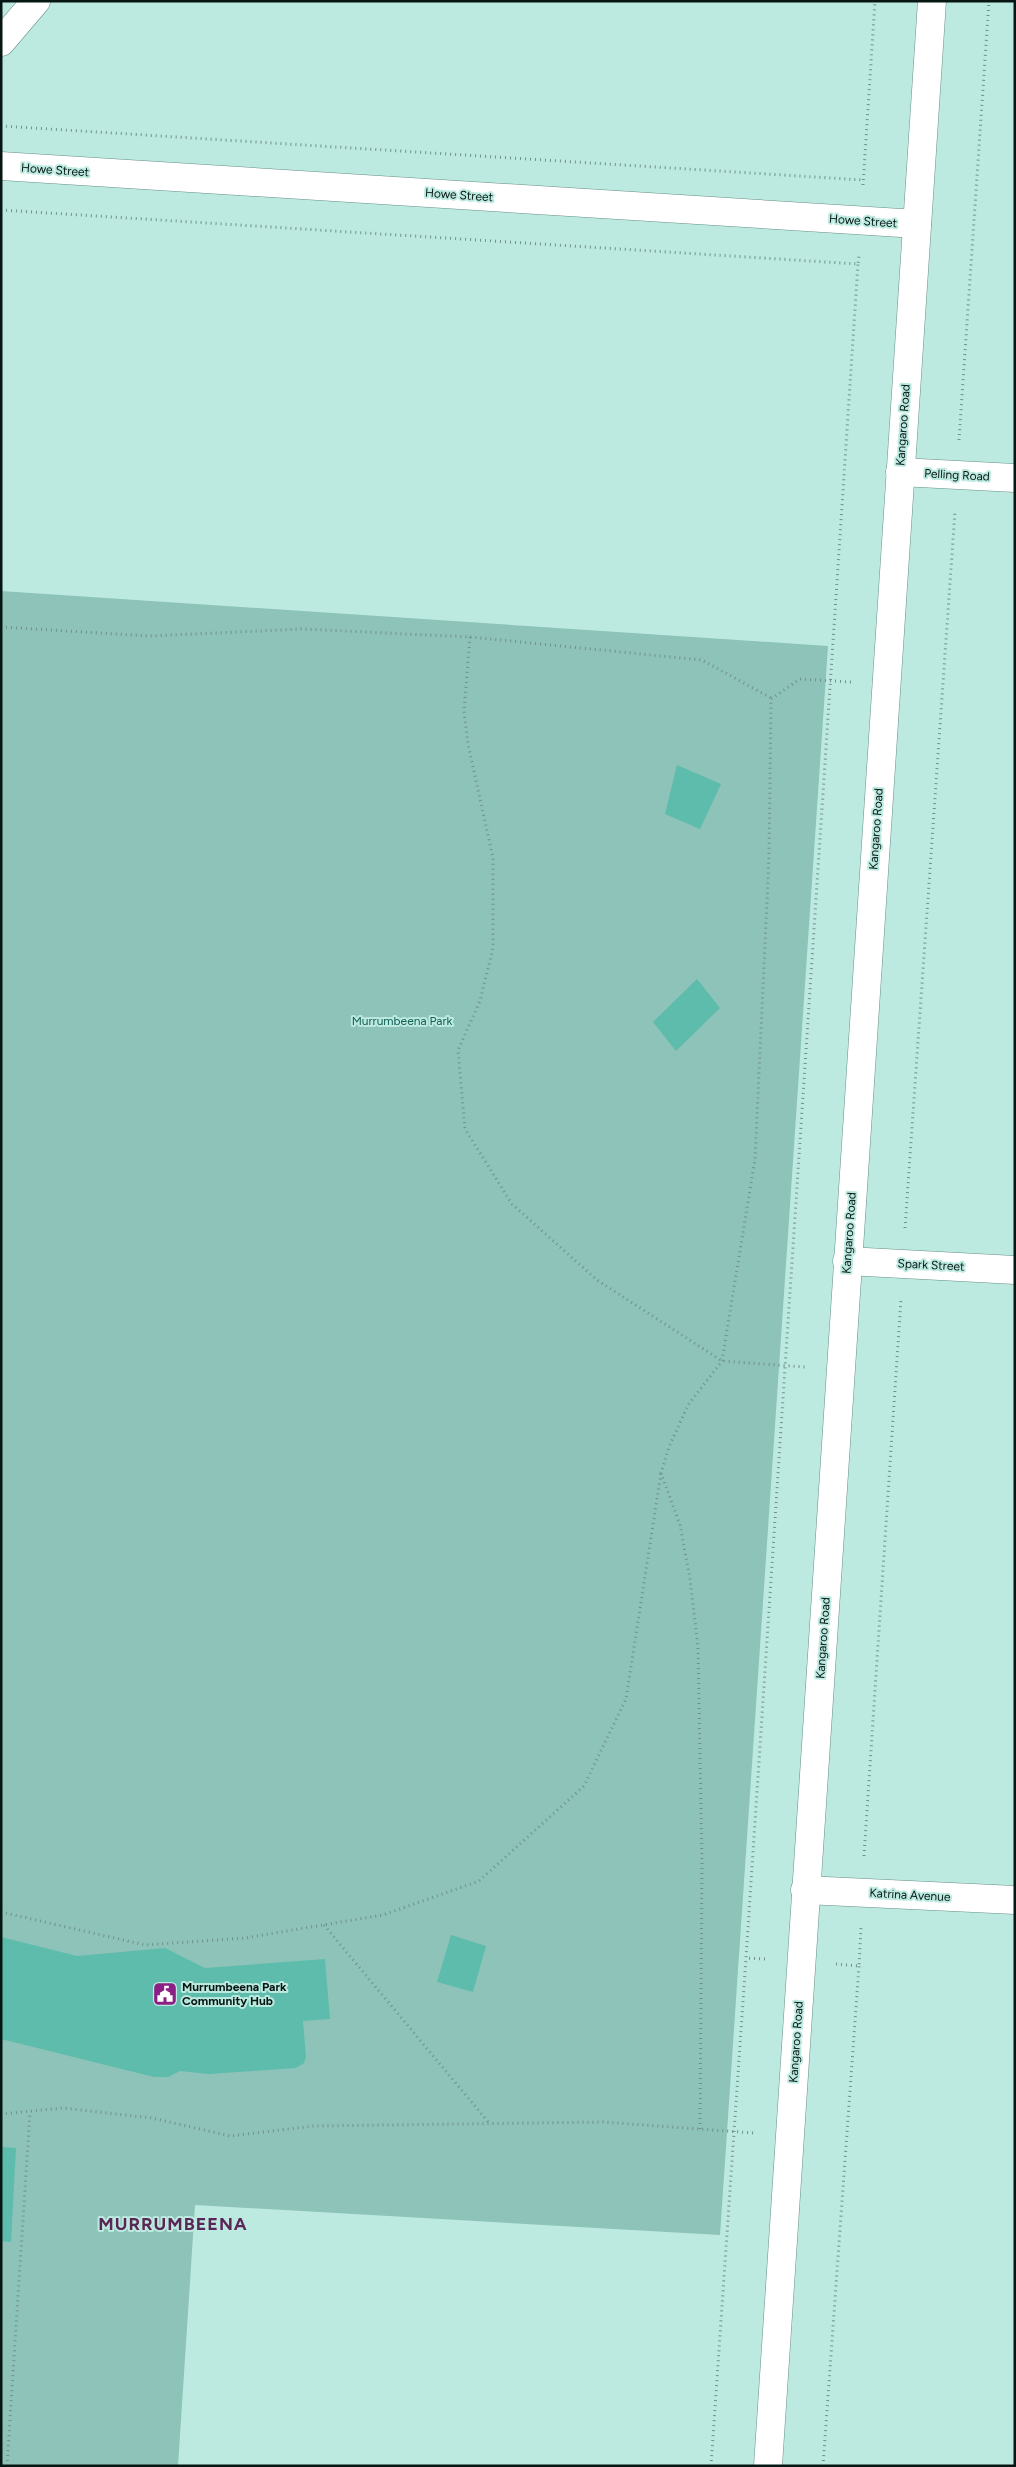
<svg xmlns="http://www.w3.org/2000/svg" width="1016" height="2467" font-family="Figtree,sans-serif">
  <style>
    .green { fill: #8dc3b9 }
    .building { fill: #5ebcac }
    .lines { fill: none; stroke-linecap: round; stroke-linejoin: round }
    .minor-casing { stroke: #658f87; stroke-width: 29 }
    .path { stroke: #70918a; stroke-width: 3; stroke-dasharray: 1 4; stroke-linecap: butt }
    .minor { stroke: #fff; stroke-width: 28 }
    .labels { text-anchor: middle; dominant-baseline: central; stroke-width: 4; stroke-linejoin: round; paint-order: stroke }
    .street-label { font-size: 12px; fill: #061613; stroke: #bdeae0 }
    .park-label { font-size: 12px; fill: #136056; stroke: #bdeae0 }
    .poi-label { font-size: 12px; font-weight: bold; fill: #061613; stroke: #bdeae0; text-anchor: start }
    .district-label { font-size: 18px; font-weight: bold; letter-spacing: 1px; fill: #5a2655; stroke: #bdeae0 }
  </style>
  <rect width="100%" height="100%" fill="#bdeae0"/>
  <polygon class="green" points="1,591 828,646 720,2235 195,2205 178,2466 1,2466"/>
  <g class="building">
    <polygon points="677,765 721,784 700,829 665,814"/>
    <polygon points="697,979 720,1008 676,1051 653,1022"/>
    <polygon points="451,1935 486,1946 473,1992 437,1982"/>
    <polygon points="1,1937 77,1956 165,1948 205,1968 325,1959 330,2019 303,2021 306,2057 304,2063 296,2068 209,2074 180,2071 168,2077 154,2077 1,2039"/>
    <polygon points="1,2147 16,2148 11,2242 1,2241"/>
  </g>
  <g class="lines">
    <defs>
      <g id="minor">
        <polyline points="1,42 36,1"/>
        <polyline points="1,166 917,224"/>
        <polyline points="900,472 1015,478"/>
        <polyline points="847,1261 1015,1270"/>
        <polyline points="805,1890 1015,1900"/>
        <polyline points="768,2466 932,1"/>
      </g>
    </defs>
    <use href="#minor" class="minor-casing"/>
    <g class="path">
      <polyline points="1,126 863,180"/>
      <polyline points="863,185 875,1"/>
      <polyline points="1,210 858,264 859,256"/>
      <polyline points="959,440 989,1"/>
      <polyline points="1,627 149,636 303,629 470,637 702,660 771,698"/>
      <polyline points="470,637 464,711 468,744 493,858 493,948 480,1001 458,1050 465,1129 512,1204 597,1280 722,1361 805,1367"/>
      <polyline points="905,1228 955,511"/>
      <polyline points="864,1856 901,1299"/>
      <polyline points="1,1912 145,1945 245,1938 383,1915 479,1881 584,1786 626,1699 661,1473"/>
      <polyline points="324,1925 489,2123"/>
      <polyline points="765,1959 746,1958 858,264"/>
      <polyline points="836,1964 859,1966 861,1928"/>
      <polyline points="1,2114 63,2108 152,2118 230,2136 314,2126 603,2122 754,2133"/>
      <polyline points="700,2129 702,1862 698,1647 690,1579 680,1525 661,1473 669,1447 688,1405 722,1361 755,1159 769,858 771,699 800,679 851,682"/>
      <polyline points="7,2466 30,2112"/>
      <polyline points="711,2466 746,1958"/>
      <polyline points="823,2466 859,1966"/>
    </g>
    <use href="#minor" class="minor"/>
  </g>
  <defs>
    <symbol id="civic-square" viewBox="-11 -11 22 22"><rect x="-9" y="-9" width="18" height="18" rx="4" fill="#8b1f84" stroke="#bdeae0"/><path d="M-.6-6.5H3V-4.5H.6V-3L4-1V1h2V6H-6V1h2V-1L-.6-3ZM-1.2 2.5V6h2.4V2.5Z" fill="#fff"/></symbol>
  </defs>
  <g fill-rule="evenodd">
    <use href="#civic-square" x="151" y="1980" width="28" height="28"/>
  </g>
  <g class="labels">
    <g class="street-label">
      <text transform="translate(55 170) rotate(4)">Howe Street</text>
      <text transform="translate(459 195) rotate(4)">Howe Street</text>
      <text transform="translate(863 221) rotate(4)">Howe Street</text>
      <text transform="translate(903 425) rotate(-86)">Kangaroo Road</text>
      <text transform="translate(957 475) rotate(3)">Pelling Road</text>
      <text transform="translate(876 829) rotate(-86)">Kangaroo Road</text>
      <text transform="translate(849 1233) rotate(-86)">Kangaroo Road</text>
      <text transform="translate(931 1265) rotate(3)">Spark Street</text>
      <text transform="translate(823 1638) rotate(-86)">Kangaroo Road</text>
      <text transform="translate(910 1895) rotate(3)">Katrina Avenue</text>
      <text transform="translate(796 2042) rotate(-86)">Kangaroo Road</text>
    </g>
    <g class="park-label">
      <text x="402" y="1021">Murrumbeena Park</text>
    </g>
    <g class="poi-label">
      <text x="182" y="1987">Murrumbeena Park<tspan x="182" dy="14">Community Hub</tspan></text>
    </g>
    <g class="district-label">
      <text x="173" y="2224">MURRUMBEENA</text>
    </g>
  </g>
  <rect width="1016" height="2467" fill="none" stroke="#061613" stroke-width="5"/>
</svg>
